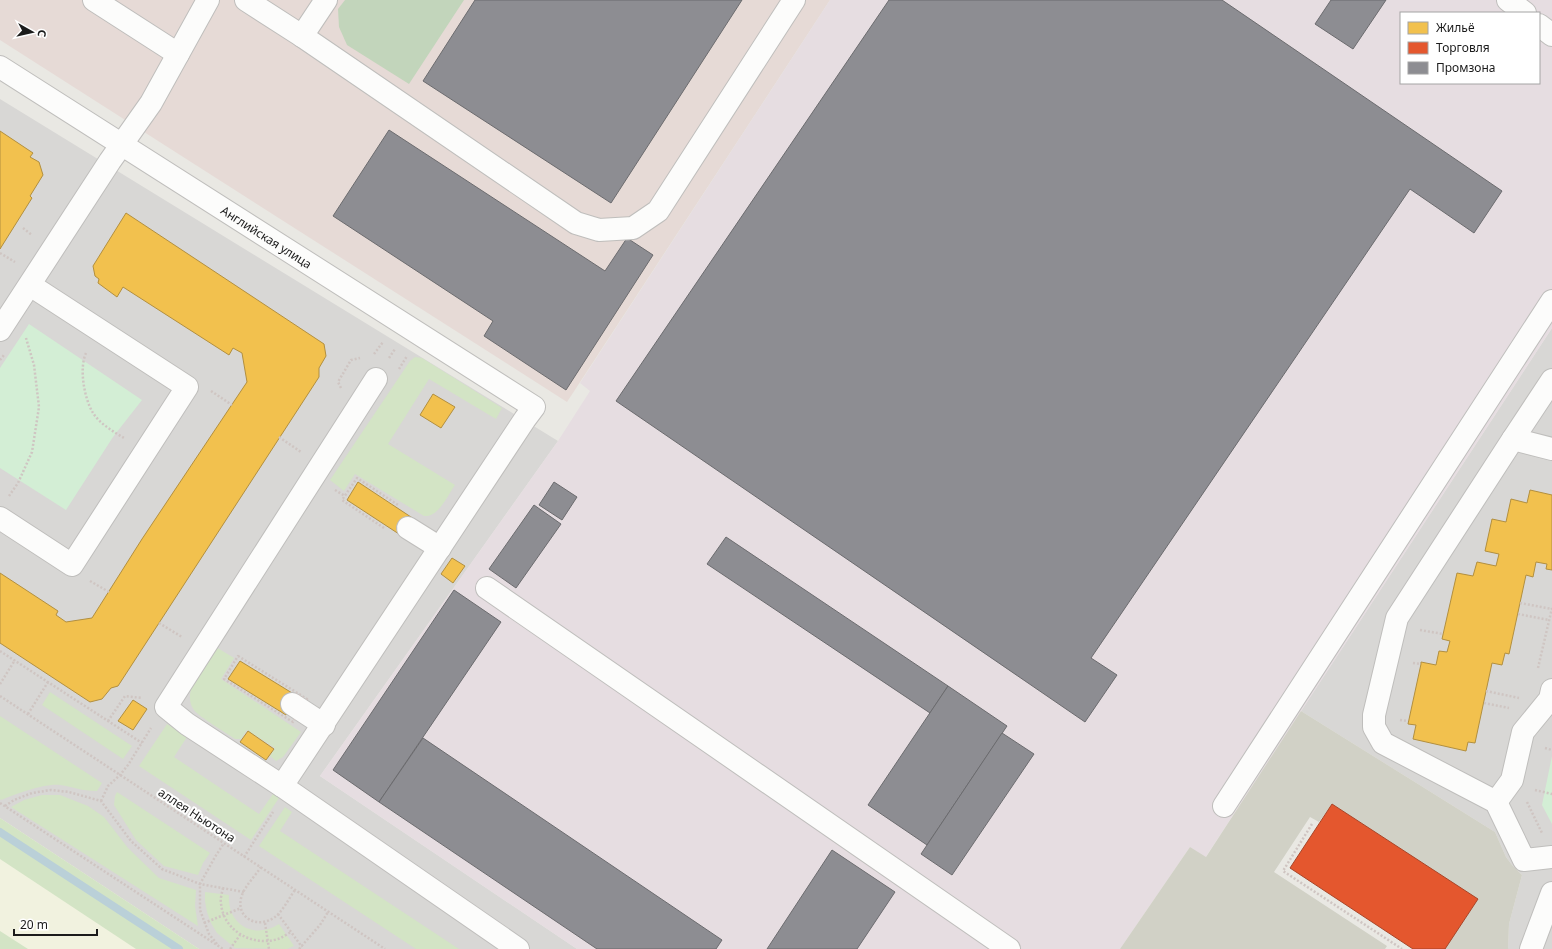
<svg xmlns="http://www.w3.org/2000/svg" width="1552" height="949" font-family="'Noto Sans',sans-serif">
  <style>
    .residential { fill: #d8d7d5 }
    .commercial { fill: #e6dad6 }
    .industrial { fill: #e6dde1; fill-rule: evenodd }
    .education { fill: #f1f2df }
    .construction { fill: #d1d1c6 }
    .grass { fill: #d3e4c5 }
    .forest { fill: #c2d5bb }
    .park { fill: #d3eed5 }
    .homes { fill: #f2c14e; stroke: #b28f3f }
    .shops { fill: #e4572e; stroke: #a84528 }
    .industry { fill: #8d8d92; stroke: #6b6b6e }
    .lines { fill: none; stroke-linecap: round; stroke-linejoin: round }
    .stream { stroke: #bad0d8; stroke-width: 8 }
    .minor-casing { stroke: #bfbebc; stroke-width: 24 }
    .path { stroke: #cfc5c2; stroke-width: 2.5; stroke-dasharray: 2 2; stroke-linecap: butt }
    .minor { stroke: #fcfcfb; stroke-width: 22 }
    .labels { text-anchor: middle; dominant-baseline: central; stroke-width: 4; stroke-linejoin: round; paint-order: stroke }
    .street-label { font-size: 12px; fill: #1b1b1b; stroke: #fff }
  </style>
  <rect width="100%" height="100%" fill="#e9e8e3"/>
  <g class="residential">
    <polygon points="0,99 558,441 320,776 577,949 0,949"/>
    <polygon points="1552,328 1552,949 1508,949 1509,924 1522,875 1512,865 1506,857 1495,832 1301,711"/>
  </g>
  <polygon class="commercial" points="0,0 830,0 567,402 0,40"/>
  <path class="industrial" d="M830,0h722v328l-347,530 -15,-11 -70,102h-543l-257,-173 238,-335 32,-50 -10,-8zM1401,13h138v70h-138z"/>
  <polygon class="education" points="0,818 199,949 0,949"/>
  <polygon class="construction" points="1301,711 1495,832 1506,857 1512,865 1522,875 1509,924 1508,949 1445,949 1477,899 1332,804 1319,822 1310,817 1274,872 1387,946 1385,949 1120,949 1190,847 1206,857"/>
  <g class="grass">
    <path d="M415,357l7,1 80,50 -6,11 -67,-40 -41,65 67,41c-7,10 -17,33 -31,31l-69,-42 -11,17 -14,-11 80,-119z"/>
    <path d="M216,647l18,11 -13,21 80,53 -18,25 -7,4 -6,-5 5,-8 -28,-18 -6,9h-6c-8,-6 -36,-22 -41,-29 -14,-19 12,-46 22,-63z"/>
    <polygon points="50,692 132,746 123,759 42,705"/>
    <path d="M0,716l102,67 -5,8c-16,0 -23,-4 -37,-6 -15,-2 -44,9 -59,15l-1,-1z"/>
    <polygon points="167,724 187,737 174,757 259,814 273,794 279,798 251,840 139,766"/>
    <polygon points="117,792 210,853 203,863 198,875 164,866 136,840 114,805 115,796"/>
    <polygon points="42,795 60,795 88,806 104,817 128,848 159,878 196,890 195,906 198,926 11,807 24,800"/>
    <polygon points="285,807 292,812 280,831 459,949 416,949 259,846"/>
    <polygon points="0,818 199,949 136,949 0,859"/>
    <path d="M205,892l24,3c-2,30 25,45 50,29l15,22 -7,3 -52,-1 -18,-15 -6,-10 -4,-11 -2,-11z"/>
    <polygon points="0,931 28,949 0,949"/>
  </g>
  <polygon class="forest" points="345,0 464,0 409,84 347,45 339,27 338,9"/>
  <g class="park">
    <polygon points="29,324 142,400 113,437 66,510 0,468 0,368"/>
    <polygon points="1552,756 1552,824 1542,805"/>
  </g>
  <g class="homes">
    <polygon points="0,131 33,153 30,157 39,162 43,175 30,196 32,198 0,249"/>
    <polygon points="126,213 324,344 326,356 319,368 319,377 118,686 111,688 102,699 90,702 0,643 0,573 58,611 56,615 66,622 92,618 142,539 247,382 242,353 233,348 229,355 123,287 117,297 98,283 99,279 95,276 93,266"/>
    <polygon points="433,394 455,407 441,428 420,415"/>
    <polygon points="358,482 414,519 402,536 347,500"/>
    <polygon points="1530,490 1552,495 1552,570 1546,569 1547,564 1536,562 1533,577 1526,575 1509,654 1505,653 1502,665 1492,663 1475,743 1468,742 1466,751 1413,739 1416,725 1408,724 1421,664 1421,662 1436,665 1439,651 1447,652 1450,641 1442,639 1457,573 1473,576 1477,562 1496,566 1499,554 1485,551 1492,519 1506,522 1511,499 1527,503"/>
    <polygon points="452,558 465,566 453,583 441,574"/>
    <polygon points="240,661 297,696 286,715 228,679"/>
    <polygon points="133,700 147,709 133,730 118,721"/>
    <polygon points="248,731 274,749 266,760 240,742"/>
  </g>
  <polygon class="shops" points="1332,804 1478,899 1445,949 1413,949 1290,868"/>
  <g class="industry">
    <polygon points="475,0 742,0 611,203 423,81"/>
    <polygon points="889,0 1222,0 1502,191 1474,233 1410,189 1091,658 1117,675 1085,722 616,401"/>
    <polygon points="1331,0 1386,0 1353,49 1315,24"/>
    <polygon points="389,130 605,271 627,238 653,255 566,390 484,336 493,321 333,216"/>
    <polygon points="554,482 577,497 562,520 539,505"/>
    <polygon points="534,505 561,524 516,588 489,569"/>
    <polygon points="726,537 948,686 930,713 707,564"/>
    <polygon points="454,590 501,622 379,802 333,770"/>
    <polygon points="948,686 1007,726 927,845 868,805"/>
    <polygon points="1002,733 1034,754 952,875 921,854"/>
    <polygon points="423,738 722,940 716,949 597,949 379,802"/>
    <polygon points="832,850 895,892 857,949 767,949"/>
  </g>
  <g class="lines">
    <polyline class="stream" points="0,832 179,949"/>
    <defs>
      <g id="minor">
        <polyline points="94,0 178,54"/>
        <polyline points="246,0 302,36 576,223 599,230 633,228 658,211 794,0"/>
        <polyline points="1508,0 1525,13"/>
        <polyline points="1539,25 1552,35"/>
        <polyline points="302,36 326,0"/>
        <path id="s1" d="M0,67l534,340 -9,12 -243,367 236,163"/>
        <polyline points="0,330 110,161 151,103 208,0"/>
        <polyline points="1513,439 1552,380"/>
        <polyline points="1552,449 1513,439 1397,618 1374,715 1374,727 1383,743 1496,802 1524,860 1552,857"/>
        <polyline points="0,518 72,565 187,387 30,285"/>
        <polyline points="408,528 440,548"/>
        <polyline points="487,588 1009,949"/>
        <polyline points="292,704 324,725"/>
        <polyline points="282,786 187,724 166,707 376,379"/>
        <polyline points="1496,802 1512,780 1523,732 1550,699 1552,690"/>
        <polyline points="1224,806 1552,301"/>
        <polyline points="1531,949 1552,893"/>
      </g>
    </defs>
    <use href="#minor" class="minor-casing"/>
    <g class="path">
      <polyline points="23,228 32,235"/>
      <polyline points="0,253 15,262"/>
      <path d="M86,353c-7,15 -2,45 7,60 7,11 21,19 31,25"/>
      <polyline points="374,354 383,342"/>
      <polyline points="389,358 395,349"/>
      <polyline points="0,360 4,355"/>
      <polyline points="399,369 407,356"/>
      <polyline points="341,388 338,382 351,360 360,358"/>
      <polyline points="211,391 232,405"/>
      <polyline points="279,437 301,452"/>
      <polyline points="335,490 345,496"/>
      <polyline points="9,496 18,483 32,452 39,407 34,365 26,338"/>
      <polyline points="384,528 342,500 357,478 398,505"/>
      <polyline points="90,581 109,592"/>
      <polyline points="1520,603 1552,609"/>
      <polyline points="1518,614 1549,620"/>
      <polyline points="159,623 182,637"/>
      <polyline points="1420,630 1443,634"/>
      <polyline points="0,651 142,743"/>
      <polygon points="238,656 307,699 293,722 224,679"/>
      <polyline points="1413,663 1421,664"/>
      <polyline points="1538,668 1552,608"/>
      <polyline points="0,684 15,660"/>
      <polyline points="1486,691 1519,698"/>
      <polyline points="0,696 385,949"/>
      <polyline points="1484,703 1509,708"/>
      <polyline points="28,714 48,682"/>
      <polyline points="1400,720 1408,721"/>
      <polyline points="108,721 125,696 142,698"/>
      <polyline points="1545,748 1552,750"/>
      <polyline points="1535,790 1552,794"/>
      <polyline points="101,801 108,786 120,775 128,765 151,728"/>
      <polyline points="1527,802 1542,833"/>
      <polyline points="0,803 223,949"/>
      <polyline points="5,806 14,800 32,793 51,790 69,792 101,801 131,841 162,869 200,884 244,892"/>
      <polyline points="1312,824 1283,871 1402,949"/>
      <polyline points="244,857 273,812"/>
      <path d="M261,867c-6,9 -15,18 -19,28 -8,22 15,35 33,22 8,-6 14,-19 20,-27"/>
      <path d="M223,888c-1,5 -3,11 -2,15 2,28 32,44 57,36 4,-1 9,-5 13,-7"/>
      <polyline points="278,914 302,947"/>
      <polyline points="204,923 241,908"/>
      <polyline points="265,923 269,949"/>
      <polyline points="217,944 209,934 200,910 200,884 215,857 224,843"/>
      <polyline points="230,949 240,935"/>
      <polyline points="299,949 320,925 328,912"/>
    </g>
    <use href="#minor" class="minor"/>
  </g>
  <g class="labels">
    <g class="street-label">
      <text stroke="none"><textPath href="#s1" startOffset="316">Английская улица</textPath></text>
      <text transform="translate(197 815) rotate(33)">аллея Ньютона</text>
    </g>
  </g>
  <rect x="1400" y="12" width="140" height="72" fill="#ffffff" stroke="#a4a4a4"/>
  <rect x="1408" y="22" width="20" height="12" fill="#f2c14e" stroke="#a4a4a4"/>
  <text x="1436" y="32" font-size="12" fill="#1b1b1b">Жильё</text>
  <rect x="1408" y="42" width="20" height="12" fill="#e4572e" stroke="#a4a4a4"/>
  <text x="1436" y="52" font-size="12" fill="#1b1b1b">Торговля</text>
  <rect x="1408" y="62" width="20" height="12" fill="#8d8d92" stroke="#a4a4a4"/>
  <text x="1436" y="72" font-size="12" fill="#1b1b1b">Промзона</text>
  <g transform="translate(32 32) rotate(98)" stroke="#ffffff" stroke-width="3" paint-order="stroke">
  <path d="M0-3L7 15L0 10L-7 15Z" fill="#1b1b1b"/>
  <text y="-6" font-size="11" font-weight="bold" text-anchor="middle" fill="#1b1b1b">С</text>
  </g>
  <path d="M14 929v6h83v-6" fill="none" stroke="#1b1b1b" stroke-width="2"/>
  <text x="20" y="929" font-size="12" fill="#1b1b1b" stroke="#ffffff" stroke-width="3" paint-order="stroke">20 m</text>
</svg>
